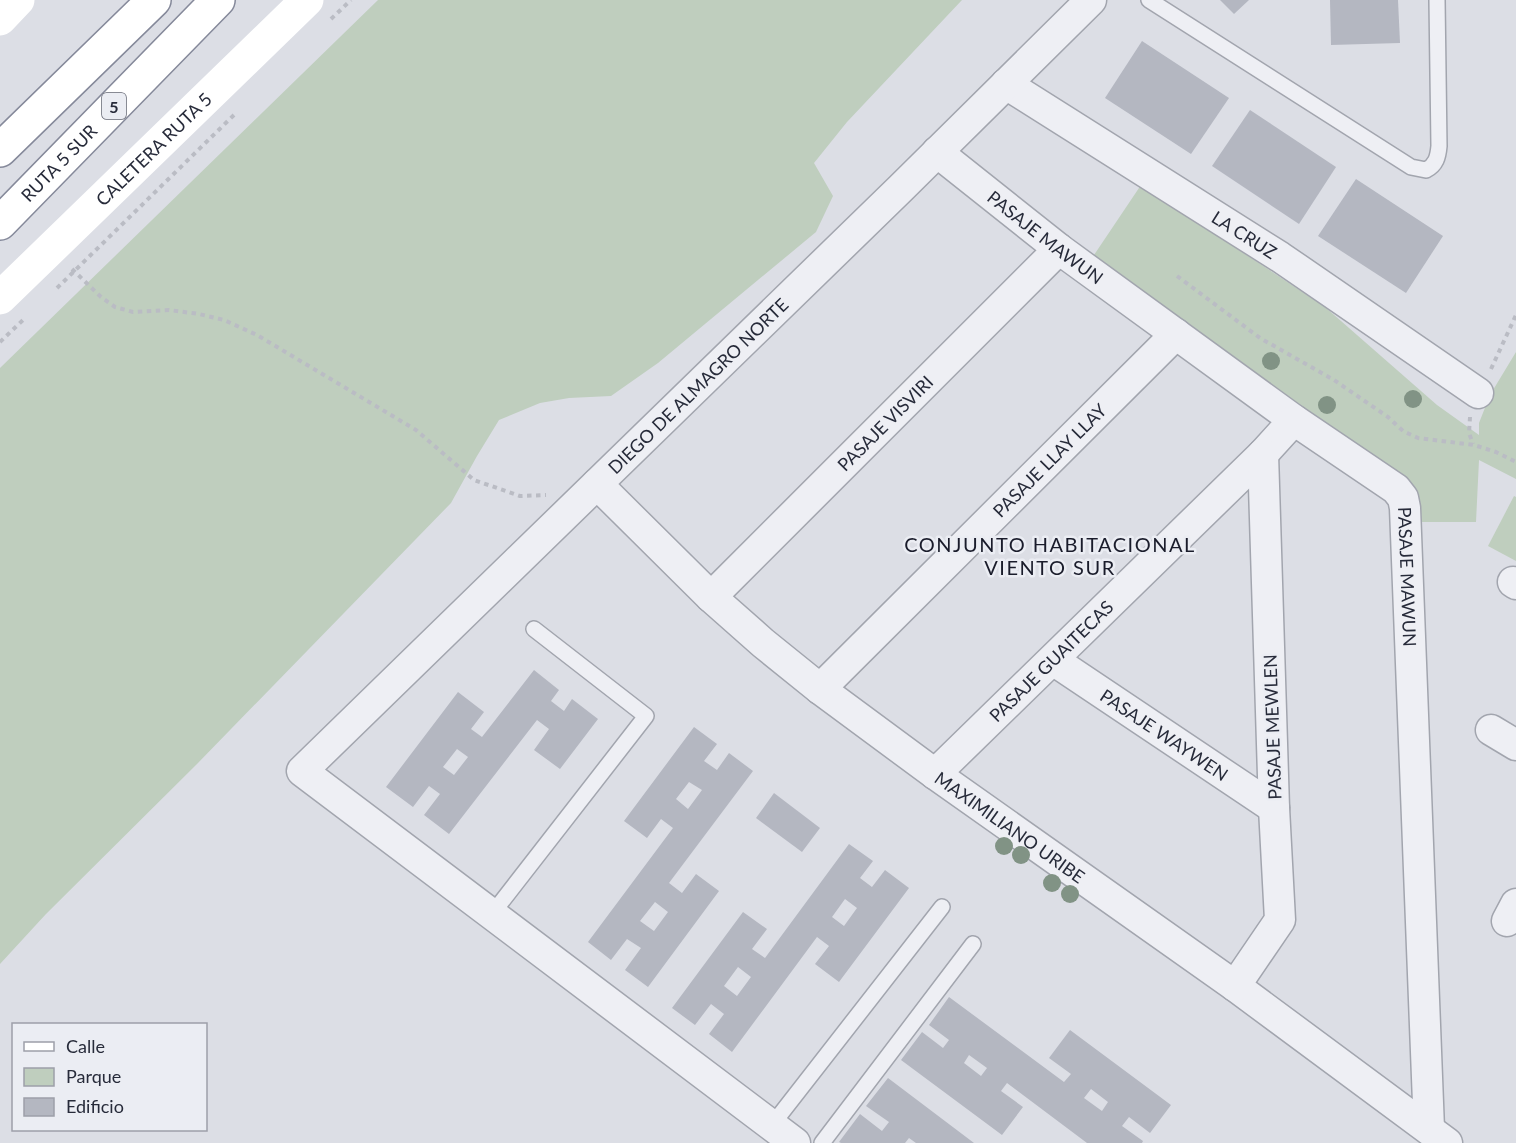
<svg xmlns="http://www.w3.org/2000/svg" width="1516" height="1143" font-family="Lato,sans-serif">
  <style>
    .green { fill: #bfcebe }
    .building { fill: #b4b7c1; fill-rule: evenodd }
    .lines { fill: none; stroke-linecap: round; stroke-linejoin: round }
    .lane-casing { stroke: #a2a5ae; stroke-width: 18 }
    .street-casing { stroke: #a2a5ae; stroke-width: 33 }
    .highway-casing { stroke: #85899a; stroke-width: 36 }
    .path { stroke: #babcc4; stroke-width: 4; stroke-dasharray: 4.5 4.5; stroke-linecap: butt }
    .lane { stroke: #eeeff4; stroke-width: 15 }
    .street { stroke: #eeeff4; stroke-width: 30 }
    .secondary { stroke: #fff; stroke-width: 33 }
    .highway { stroke: #fff; stroke-width: 33 }
    .tree { fill: #819385 }
    .labels { text-anchor: middle; dominant-baseline: central; stroke-width: 5; stroke-linejoin: round; paint-order: stroke }
    .shield { fill: #ebedf3; stroke: #626572; stroke-width: 1.5 }
    .shield-label { font-size: 16px; font-weight: bold; fill: #272b3a }
    .street-label { font-size: 18px; fill: #272b3a; stroke: #ebedf3 }
    .neighbourhood-label { font-size: 20px; letter-spacing: 1.5px; fill: #1a1c2b; stroke: #ebedf3 }
  </style>
  <rect width="100%" height="100%" fill="#dcdee5"/>
  <g class="green">
    <polygon points="378,0 962,0 847,122 814,163 833,196 816,232 658,363 611,396 569,398 540,403 499,420 477,456 451,503 197,764 46,914 0,964 0,368"/>
    <polygon points="1141,185 1325,307 1437,405 1479,435 1479,423 1490,395 1516,352 1516,479 1479,460 1476,522 1416,522 1211,343 1094,255"/>
    <polygon points="1514,496 1516,497 1516,561 1488,546"/>
  </g>
  <g class="building">
    <polygon points="1220,0 1249,0 1234,14"/>
    <polygon points="1330,0 1398,0 1400,43 1331,45"/>
    <polygon points="1142,41 1229,98 1191,154 1105,98"/>
    <polygon points="1250,110 1336,167 1299,224 1212,166"/>
    <polygon points="1356,179 1443,236 1406,293 1318,236"/>
    <path d="M534,670l25,20 -8,11 13,10 8,-12 26,20 -38,50 -26,-19 15,-21 -12,-9 -88,114 -25,-19 16,-21 -11,-8 -16,21 -27,-20 72,-95 26,20 -13,17 11,8zM457,749l11,8 -14,18 -11,-8z"/>
    <path d="M694,727l23,17 -13,17 13,9 12,-17 24,18 -84,112 13,10 14,-19 23,17 -71,96 -23,-17 16,-22 -14,-9 -16,21 -23,-18 85,-114 -12,-9 -14,19 -23,-17zM689,782l13,8 -14,19 -12,-10zM655,902l13,10 -14,19 -14,-10z"/>
    <polygon points="774,793 820,828 802,852 756,818"/>
    <path d="M849,844l24,17 -13,17 12,9 13,-17 24,18 -70,94 -24,-18 14,-18 -12,-9 -85,115 -23,-18 15,-20 -13,-10 -16,21 -23,-17 71,-96 24,17 -15,20 13,9zM845,899l12,9 -13,18 -12,-9zM738,967l13,10 -14,19 -13,-10z"/>
    <path d="M949,997l115,85 7,-8 -22,-16 21,-28 101,75 -21,28 -21,-16 -7,9 21,15 -1,2h-55l-80,-60 -6,8 22,16 -21,28 -101,-75 21,-28 21,16 6,-8 -20,-15zM969,1055l18,13 -6,8 -17,-13zM1091,1089l17,13 -6,9 -18,-13z"/>
    <polygon points="888,1078 974,1143 916,1143 909,1138 905,1143 841,1143 839,1142 860,1114 882,1131 889,1122 866,1106"/>
  </g>
  <g class="lines">
    <defs>
      <g id="lane">
        <path d="M1149,0l262,167 15,3c10,-5 12,-13 13,-24l-2,-146"/>
        <polyline points="492,914 646,716 534,629"/>
        <polyline points="772,1125 942,907"/>
        <polyline points="822,1143 973,944"/>
      </g>
      <g id="street">
        <path id="s1" d="M1006,84l274,173 198,136"/>
        <path id="s2" d="M937,152l122,97 235,171 102,69 7,9 2,10 24,621"/>
        <path id="s3" d="M597,484l114,113 52,46 57,46 115,85 300,212 212,157"/>
        <polyline points="1513,582 1516,584"/>
        <path id="s4" d="M711,597l348,-348"/>
        <path id="s5" d="M1053,660l221,148"/>
        <path id="s6" d="M820,689l356,-355"/>
        <polyline points="1491,730 1516,745"/>
        <path id="s7" d="M935,774l328,-320 31,-34"/>
        <polyline points="1507,921 1516,904"/>
        <polyline points="1235,986 1280,920 1274,808 1263,454"/>
        <path id="s8" d="M795,1143l-493,-372 599,-583 190,-188"/>
      </g>
      <g id="highway">
        <polyline points="0,150 154,0"/>
        <path id="s10" d="M0,223l218,-223"/>
      </g>
    </defs>
    <use href="#lane" class="lane-casing"/>
    <use href="#street" class="street-casing"/>
    <use href="#highway" class="highway-casing"/>
    <g class="path">
      <polyline points="331,19 351,0"/>
      <polyline points="72,269 101,297 115,307 133,312 169,310 199,314 224,320 257,335 416,430 474,480 520,496 546,495"/>
      <polyline points="1177,276 1260,338 1334,380 1388,417 1403,431 1418,438 1474,445 1496,452 1516,462"/>
      <polyline points="57,288 236,113"/>
      <polyline points="0,342 23,320"/>
      <polyline points="1491,369 1516,315"/>
      <polyline points="1470,417 1469,433 1473,444"/>
    </g>
    <use href="#lane" class="lane"/>
    <use href="#street" class="street"/>
    <g class="secondary">
      <polyline points="0,19 18,0"/>
      <path id="s9" d="M0,298l307,-298"/>
    </g>
    <use href="#highway" class="highway"/>
  </g>
  <g class="tree">
    <circle cx="1271" cy="361" r="9"/>
    <circle cx="1413" cy="399" r="9"/>
    <circle cx="1327" cy="405" r="9"/>
    <circle cx="1004" cy="846" r="9"/>
    <circle cx="1021" cy="855" r="9"/>
    <circle cx="1052" cy="883" r="9"/>
    <circle cx="1070" cy="894" r="9"/>
  </g>
  <g class="labels">
    <rect class="shield" x="102" y="93" width="24" height="26" rx="4.5"/>
    <g class="shield-label">
      <text x="114" y="106">5</text>
    </g>
    <g class="street-label">
      <text stroke="none"><textPath href="#s9" startOffset="214">CALETERA RUTA 5</textPath></text>
      <text stroke="none"><textPath href="#s10" startOffset="84">RUTA 5 SUR</textPath></text>
      <text stroke="none"><textPath href="#s1" startOffset="282">LA CRUZ</textPath></text>
      <text stroke="none"><textPath href="#s2" startOffset="138">PASAJE MAWUN</textPath></text>
      <text stroke="none"><textPath href="#s8" startOffset="1170">DIEGO DE ALMAGRO NORTE</textPath></text>
      <text stroke="none"><textPath href="#s4" startOffset="246">PASAJE VISVIRI</textPath></text>
      <text stroke="none"><textPath href="#s6" startOffset="324">PASAJE LLAY LLAY</textPath></text>
      <text stroke="none"><textPath href="#s2" startOffset="660">PASAJE MAWUN</textPath></text>
      <text stroke="none"><textPath href="#s7" startOffset="162">PASAJE GUAITECAS</textPath></text>
      <text transform="translate(1272 727) rotate(-92)">PASAJE MEWLEN</text>
      <text stroke="none"><textPath href="#s5" startOffset="134">PASAJE WAYWEN</textPath></text>
      <text stroke="none"><textPath href="#s3" startOffset="538">MAXIMILIANO URIBE</textPath></text>
    </g>
    <g class="neighbourhood-label">
      <text x="1050" y="544">CONJUNTO HABITACIONAL<tspan x="1050" dy="23">VIENTO SUR</tspan></text>
    </g>
  </g>
  <rect x="12" y="1023" width="195" height="108" fill="#ebedf3" stroke="#9d9fa9" stroke-width="1.5"/>
  <rect x="24" y="1042" width="30" height="9" fill="#ffffff" stroke="#9d9fa9" stroke-width="1.5"/>
  <text x="66" y="1053" font-size="18" fill="#272b3a">Calle</text>
  <rect x="24" y="1068" width="30" height="18" fill="#bfcebe" stroke="#9d9fa9" stroke-width="1.5"/>
  <text x="66" y="1083" font-size="18" fill="#272b3a">Parque</text>
  <rect x="24" y="1098" width="30" height="18" fill="#b4b7c1" stroke="#9d9fa9" stroke-width="1.5"/>
  <text x="66" y="1113" font-size="18" fill="#272b3a">Edificio</text>
</svg>
